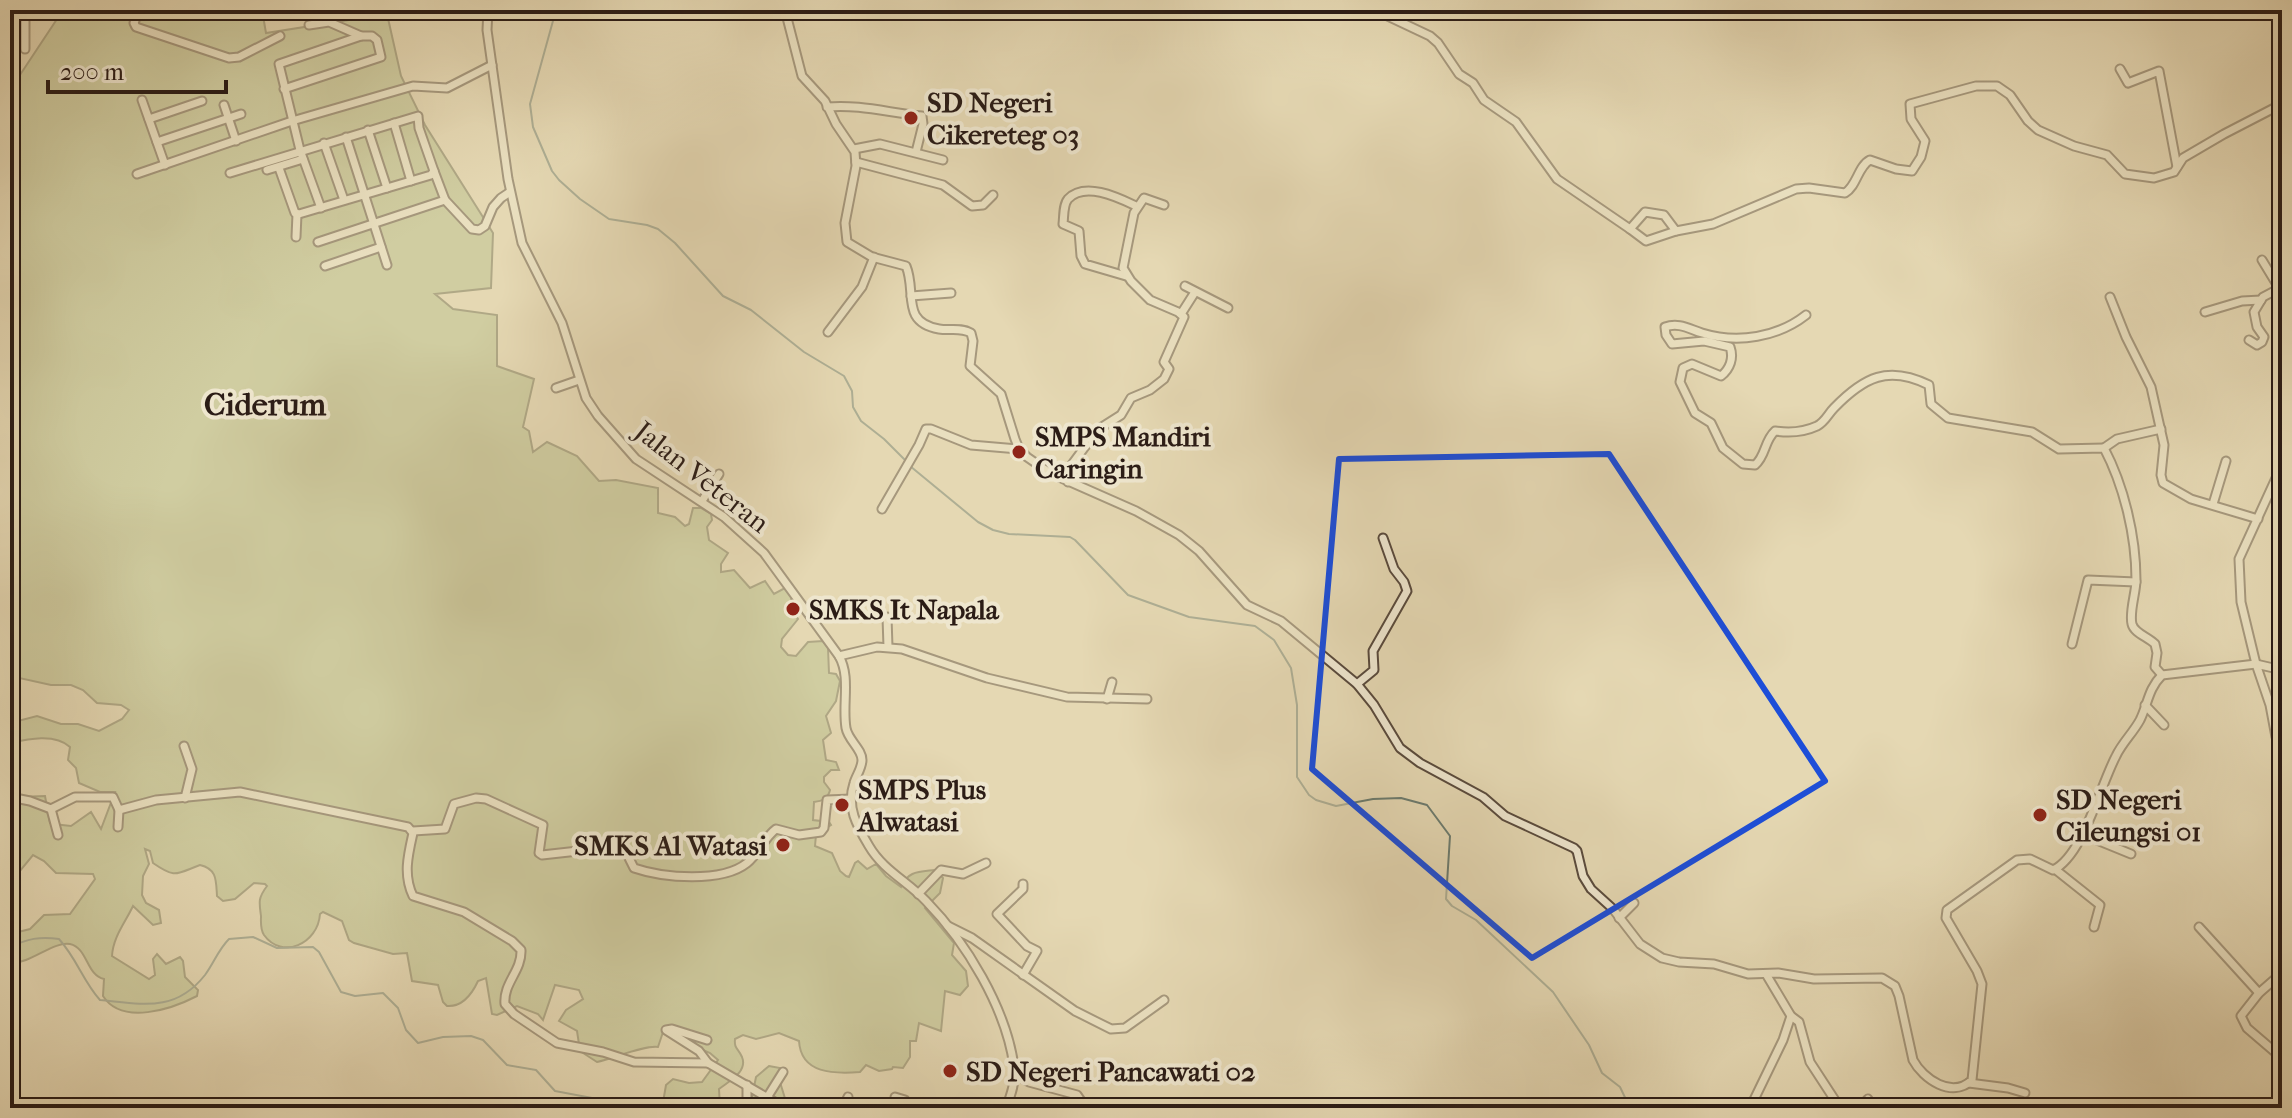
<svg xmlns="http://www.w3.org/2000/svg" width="2292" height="1118" font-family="'IM FELL French Canon',serif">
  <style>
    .green { fill: #b5bf8c; stroke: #706e51; stroke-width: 2 }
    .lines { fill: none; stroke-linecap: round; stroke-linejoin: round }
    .stream { stroke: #6b7b6f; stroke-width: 2 }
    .minor-casing { stroke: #5a4b3d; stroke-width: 11 }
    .minor { stroke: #eee6ce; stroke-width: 7 }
    .marked { fill: none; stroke: #1d4ed8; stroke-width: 6; stroke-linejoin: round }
    .poi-dot { fill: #8f2418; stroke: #eee6ce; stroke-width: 3 }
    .labels { text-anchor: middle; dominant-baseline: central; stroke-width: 8; stroke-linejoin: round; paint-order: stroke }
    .poi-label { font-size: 28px; font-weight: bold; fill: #2b1c16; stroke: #eee6ce; text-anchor: start }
    .street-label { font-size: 28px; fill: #2b1c16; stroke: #eee6ce }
    .quarter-label { font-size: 32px; font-weight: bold; fill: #2b1c16; stroke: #eee6ce }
  </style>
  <rect width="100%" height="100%" fill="#e5d8b3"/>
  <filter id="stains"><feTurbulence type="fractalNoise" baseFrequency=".0025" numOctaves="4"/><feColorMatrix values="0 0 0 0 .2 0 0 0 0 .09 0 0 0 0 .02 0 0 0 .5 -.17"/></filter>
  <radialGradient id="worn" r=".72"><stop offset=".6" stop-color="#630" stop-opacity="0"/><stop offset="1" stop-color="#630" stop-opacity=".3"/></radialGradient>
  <g class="green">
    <path d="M63,10h199l4,23 121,-19 14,62 24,49 68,108 -2,55 -56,6 18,15 44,6v51l37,13 -11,48 6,4 4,21 14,-10 30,14 22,25 17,-1 42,8v25l17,4 10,9 4,-2 4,-16h8l10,6 1,6 -5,7 2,13 19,13 -7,11v8l13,-2 16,18 15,-7 9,13 11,-6 6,5 1,17 6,9 -16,20 -1,8 7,8 8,1 12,-14 15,-1 5,7 1,25 7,1 4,7 -4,20 -10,15 5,17 -8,7 3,20 10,2 3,8h-8l-7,7v5l6,8c-2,9 -8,11 -16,12l-1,18 16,2 2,3 -15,10 -1,11 17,7 8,18 6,5 3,1 6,-14 3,-2 9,8 9,-5 10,12 15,11c7,-16 17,-15 34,-17l8,8 -3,15 -15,15 29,35 -2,12 14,16 2,15 -8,9 -15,-4 -4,40 -22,-8 -3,18h-6v16l-7,11 -10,-1 -1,2 -13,2 -13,-6 -6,7c-26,2 -59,2 -61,-31l-20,-8 -23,6 -13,-4 -8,4c-1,10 3,9 7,18 6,15 -13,24 -23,32l1,19h-58l4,-23 7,-6 16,4 13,-1 16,-22 -8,-7 -47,-21 -5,15c-14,-2 -45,12 -61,15l-17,-11 -3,-20 -18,-10 7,-11 17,-11 -4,-9 -24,-5 -12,35 -5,-6 -21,-8 -20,9 -5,-1 -6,-36 -8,3c-6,13 -16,26 -31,25l-4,-4 -5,-17 -26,-4 -5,-28 -14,1 -39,-11 -5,-3 -7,-19 -19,-9 -3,2c-2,30 -38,46 -56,21 -4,-6 -3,-13 -3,-19 -2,-14 -3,-18 6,-30l-2,-2 -11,-1 -19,16 -12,2 -6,-5c-1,-16 0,-27 -17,-31 -24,9 -24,14 -47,-2l-3,-12 -5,-2 4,15 -6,12 -1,19 4,8 13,7 2,13 -8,2 -20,-19c-8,17 -20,31 -21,50l37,23 6,-4 -2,-16 4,-5 9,10 14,-7 3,4 2,16 13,13 -1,6c-25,13 -75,30 -94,0l1,-17c-18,-4 -16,-31 -34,-35 -17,-3 -39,20 -60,19v-29l20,-5 14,-14 26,-1 25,-35 -2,-5 -37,-1 -12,-12 -11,-6 -13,16 -10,3v-63l9,-14 26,-1 5,27 3,1 18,2 20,-14 10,17 14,-37h-15l-21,-9 -3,-15 -8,-8 2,-13c-15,-14 -42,-8 -60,-4v-20l27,-7 24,8h17l21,7 23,-12 7,-9 -8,-5 -24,-2 -14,-13 -12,-5h-20l-32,-7 -4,-8h-5v-580z"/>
    <polygon points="769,1066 780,1068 779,1079 788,1108 734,1108 751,1102 756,1077"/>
  </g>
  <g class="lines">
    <g class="stream">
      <polyline points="556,10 530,104 533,127 552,171 559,180 580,199 609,219 647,225 658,229 675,243 723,296 751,310 804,352 844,376 852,391 853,407 861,421 884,439 906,461"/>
      <polyline points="910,466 978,522 993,530 1009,534 1070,537 1075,540 1128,595 1189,617 1255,626 1274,640 1291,668 1297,705 1297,777 1309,795 1316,800 1336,806 1373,799 1401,798 1427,805 1450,836 1446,899 1452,906 1476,920 1553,992 1589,1045 1602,1073 1620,1087 1630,1108"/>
      <path d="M10,947c17,-8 30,-11 49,-8 18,20 24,42 41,61 42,4 75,13 105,-25 9,-12 13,-25 24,-36l24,-2 24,11 36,-1 6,5 22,40 14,4 28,-3 15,15 8,22 12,13 25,-6 28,-1 12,4 24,25 29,5 19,21 69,13 3,4"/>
    </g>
    <defs>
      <g id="minor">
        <polyline points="139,10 134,23 136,27 229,58 239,57 280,36"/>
        <path d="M488,10l-1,20 21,149 14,64 40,80 24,75 12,18 38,43 88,58 40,36 75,103c12,21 3,48 7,72 2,12 16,21 16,32 0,8 -6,16 -8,23 -8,24 3,43 15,63 14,24 38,35 57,55 40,41 80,107 88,165 2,15 -3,29 -8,42"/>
        <path d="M785,10l17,66 23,25 11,23 19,28 1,14 -11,57 2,19 25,15 34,9c11,26 -6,56 33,63 11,2 21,-2 32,4l2,8 -3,25 31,28 14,45 4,10 8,8 23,16 86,38 43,24 20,16 48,54 34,16 76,63 17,21 26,43 20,15 63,34 22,19 69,32 3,3 6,25 8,13 22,20 27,35 22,14 17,4 35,2 34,10 30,-1 36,6 68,-1 13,8 4,10 14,64c10,19 39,39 59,20l10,-96 -5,-13 -31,-53 1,-8 70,-50 13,-1 23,11c30,-14 47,-84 63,-114 6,-13 17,-23 24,-36 8,-16 8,-31 22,-45l94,-11 -15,-62 -2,-43 43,-94"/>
        <path d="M1375,10l55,26 8,7 21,31 14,9 11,17 32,22 41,57 73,50 15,-17 19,3 12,16 37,-7 83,-35 13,-1 36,5c12,-7 13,-27 25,-33l26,9 16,2 9,-14 4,-16 -14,-22 -1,-15 66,-18h21l13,9 18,26 10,9 36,16 33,9 18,19 29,4 20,-6 9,-14 41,-24 58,-30"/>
        <polyline points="2280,10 2282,14"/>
        <polyline points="644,11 644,10"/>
        <polyline points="25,49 25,10"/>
        <polyline points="2120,69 2128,83 2159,71 2177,167"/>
        <polyline points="284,89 381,57 377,40 372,36 361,36 329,22 309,25"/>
        <polyline points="142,100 165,165"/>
        <polyline points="224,105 236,141"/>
        <path d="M827,107c32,-3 63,6 95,9l1,8 -7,28"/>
        <polyline points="149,119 202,101"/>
        <polyline points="394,123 411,181"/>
        <polyline points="368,130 387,188"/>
        <polyline points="346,137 387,265"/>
        <polyline points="157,142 241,114"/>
        <polyline points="324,143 344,200"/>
        <polyline points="854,149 880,144 943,160"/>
        <polyline points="856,162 943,185 972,206 983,205 993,195"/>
        <polyline points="267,170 303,159"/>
        <polyline points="434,171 445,200 472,229 479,230 485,226 493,207 501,198 510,192"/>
        <polyline points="230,173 418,116 419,128 434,171 431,175 299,214 295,213 279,168"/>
        <polyline points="137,174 292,121 413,86 447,88 492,65"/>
        <polyline points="321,208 300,150 279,64 361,36"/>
        <polyline points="1630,229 1646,241 1676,231"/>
        <polyline points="296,237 297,214"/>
        <polyline points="318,242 445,200"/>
        <polyline points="2262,260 2279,288"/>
        <polyline points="325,266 381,247"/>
        <path d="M1126,276l-41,-12 -4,-8 -2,-25 -16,-7c1,-8 0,-19 5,-25 17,-18 51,-1 68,7"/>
        <polyline points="1185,286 1228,308"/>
        <polyline points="911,296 951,293"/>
        <polyline points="2110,297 2126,337 2151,387 2164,445 2161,475 2163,483 2191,499 2258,519"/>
        <polyline points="2205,312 2242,301 2261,300"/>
        <polyline points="1181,314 1195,292"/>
        <path d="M1806,315c-28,22 -68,29 -104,18 -13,-4 -23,-11 -37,-6l1,8 6,9 32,-3 26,6c4,11 0,22 -9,29l-29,-12 -9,4 -3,14 15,31 16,10 12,25 20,16 12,1c11,-9 9,-24 20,-34 14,2 27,2 42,-5 8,-4 11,-12 17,-18 30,-31 54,-43 95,-23l2,19 17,14 84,14 27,17 45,-1c20,38 32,88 32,132 0,13 -7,32 -4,44 2,9 16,13 23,20l2,9 -2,14 7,8"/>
        <polyline points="828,332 862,287 874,257"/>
        <polyline points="2249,340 2257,345 2262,342 2264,337 2257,327 2254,312 2263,297 2282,287"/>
        <polyline points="2279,358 2282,360"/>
        <polyline points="556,388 579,380"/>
        <polyline points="2104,448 2117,439 2161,429"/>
        <polyline points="1068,482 1070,467 1087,444 1091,434 1121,415 1131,398 1150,390 1164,379 1169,369 1164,362 1184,317 1178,312 1150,300 1131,281 1123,268 1134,213 1144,198 1164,205"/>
        <polyline points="702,501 719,474"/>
        <polyline points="2213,504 2226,461"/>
        <polyline points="882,509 919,445 926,429 931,429 971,445 1019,449"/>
        <polyline points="887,617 888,647"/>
        <polyline points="2072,644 2088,580 2136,582"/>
        <polyline points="839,656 877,647 902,649 987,678 1067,697 1147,699"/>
        <polyline points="2282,670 2256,664 2270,705 2276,737 2282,741"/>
        <polyline points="1357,684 1374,670 1373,651 1407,591 1404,582 1394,569 1383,538"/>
        <polyline points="1107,699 1112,682"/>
        <polyline points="2145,705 2164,725"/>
        <polyline points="184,746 192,769 185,798"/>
        <polyline points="10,797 30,801 51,809 75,797 113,797 119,810 118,827"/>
        <polyline points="51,809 58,835"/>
        <path d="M119,810l37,-10 84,-8 168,35 5,6c-5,22 -10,42 0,63l51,16 48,29 9,9c1,21 -18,33 -16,54l9,10 43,29 46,9 31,10 74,1 77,45"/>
        <path d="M413,831l32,-2 9,-25 22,-6 10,1 57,26 -4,28 3,2 81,-9 11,22c29,10 88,15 113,-5 12,-10 17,-25 29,-34l23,6 22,-3 3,-4 3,-28 24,-1"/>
        <polyline points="2082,834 2131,854"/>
        <polyline points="2056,870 2100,905 2094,927"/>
        <polyline points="1023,884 1023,889 997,914 1027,946 1037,951 1023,975"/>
        <polyline points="918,894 941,870 963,874 986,863"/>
        <polyline points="1619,918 1634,903"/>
        <polyline points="948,926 972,938 1075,1011 1111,1029 1125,1028 1164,1000"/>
        <polyline points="2199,927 2259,993"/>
        <polyline points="2282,973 2259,993 2241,1016 2247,1028 2282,1058"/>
        <polyline points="1766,974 1791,1016 1799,1022 1810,1062 1840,1108"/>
        <polyline points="707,1040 672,1029 666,1030 699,1051 708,1063"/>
        <polyline points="1014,1074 1029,1082 1077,1095 1086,1108"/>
        <polyline points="1969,1083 2008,1088 2025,1093"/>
        <polyline points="768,1096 783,1072"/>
        <polyline points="895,1097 905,1100 909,1108"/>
        <polyline points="747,1108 747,1085"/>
        <polyline points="843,1108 848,1097"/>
        <polyline points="1750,1108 1783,1040 1791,1016"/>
        <polyline points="1860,1108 1868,1099"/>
      </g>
    </defs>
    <use href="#minor" class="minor-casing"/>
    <use href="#minor" class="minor"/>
  </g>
  <path d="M0 0H2292V1118H0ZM1609,454l216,327 -293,177 -220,-189 27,-310z" fill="#e5d8b3" fill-opacity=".55" fill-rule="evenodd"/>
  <path class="marked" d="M1609,454l216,327 -293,177 -220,-189 27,-310z"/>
  <g class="poi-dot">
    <circle cx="911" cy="118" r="8"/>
    <circle cx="1019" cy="452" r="8"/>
    <circle cx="793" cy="609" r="8"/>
    <circle cx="842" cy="805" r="8"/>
    <circle cx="2040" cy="815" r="8"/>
    <circle cx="783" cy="845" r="8"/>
    <circle cx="950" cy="1071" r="8"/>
  </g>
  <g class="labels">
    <g class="poi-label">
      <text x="927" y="102">SD Negeri<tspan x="927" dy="32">Cikereteg 03</tspan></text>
      <text x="1035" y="436">SMPS Mandiri<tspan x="1035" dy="32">Caringin</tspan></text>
      <text x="809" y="609">SMKS It Napala</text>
      <text x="858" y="789">SMPS Plus<tspan x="858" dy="32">Alwatasi</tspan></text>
      <text x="2056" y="799">SD Negeri<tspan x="2056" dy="32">Cileungsi 01</tspan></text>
      <text x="767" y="845" text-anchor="end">SMKS Al Watasi</text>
      <text x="966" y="1071">SD Negeri Pancawati 02</text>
    </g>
    <g class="street-label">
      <text transform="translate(702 477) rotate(38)">Jalan Veteran</text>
    </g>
    <g class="quarter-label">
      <text x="265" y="404">Ciderum</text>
    </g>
  </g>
  <rect width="2292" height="1118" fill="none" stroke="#e5d8b3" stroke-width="40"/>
  <rect x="12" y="12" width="2268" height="1094" fill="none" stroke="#2b1c16" stroke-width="4"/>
  <rect x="20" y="20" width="2252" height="1078" fill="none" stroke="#2b1c16" stroke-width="2"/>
  <path d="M48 80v12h178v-12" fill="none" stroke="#2b1c16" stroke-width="4"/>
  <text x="60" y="80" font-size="24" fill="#2b1c16" stroke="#eee6ce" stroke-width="6" paint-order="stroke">200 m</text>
  <rect width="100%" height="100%" filter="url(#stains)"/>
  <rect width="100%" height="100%" fill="url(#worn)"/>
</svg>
